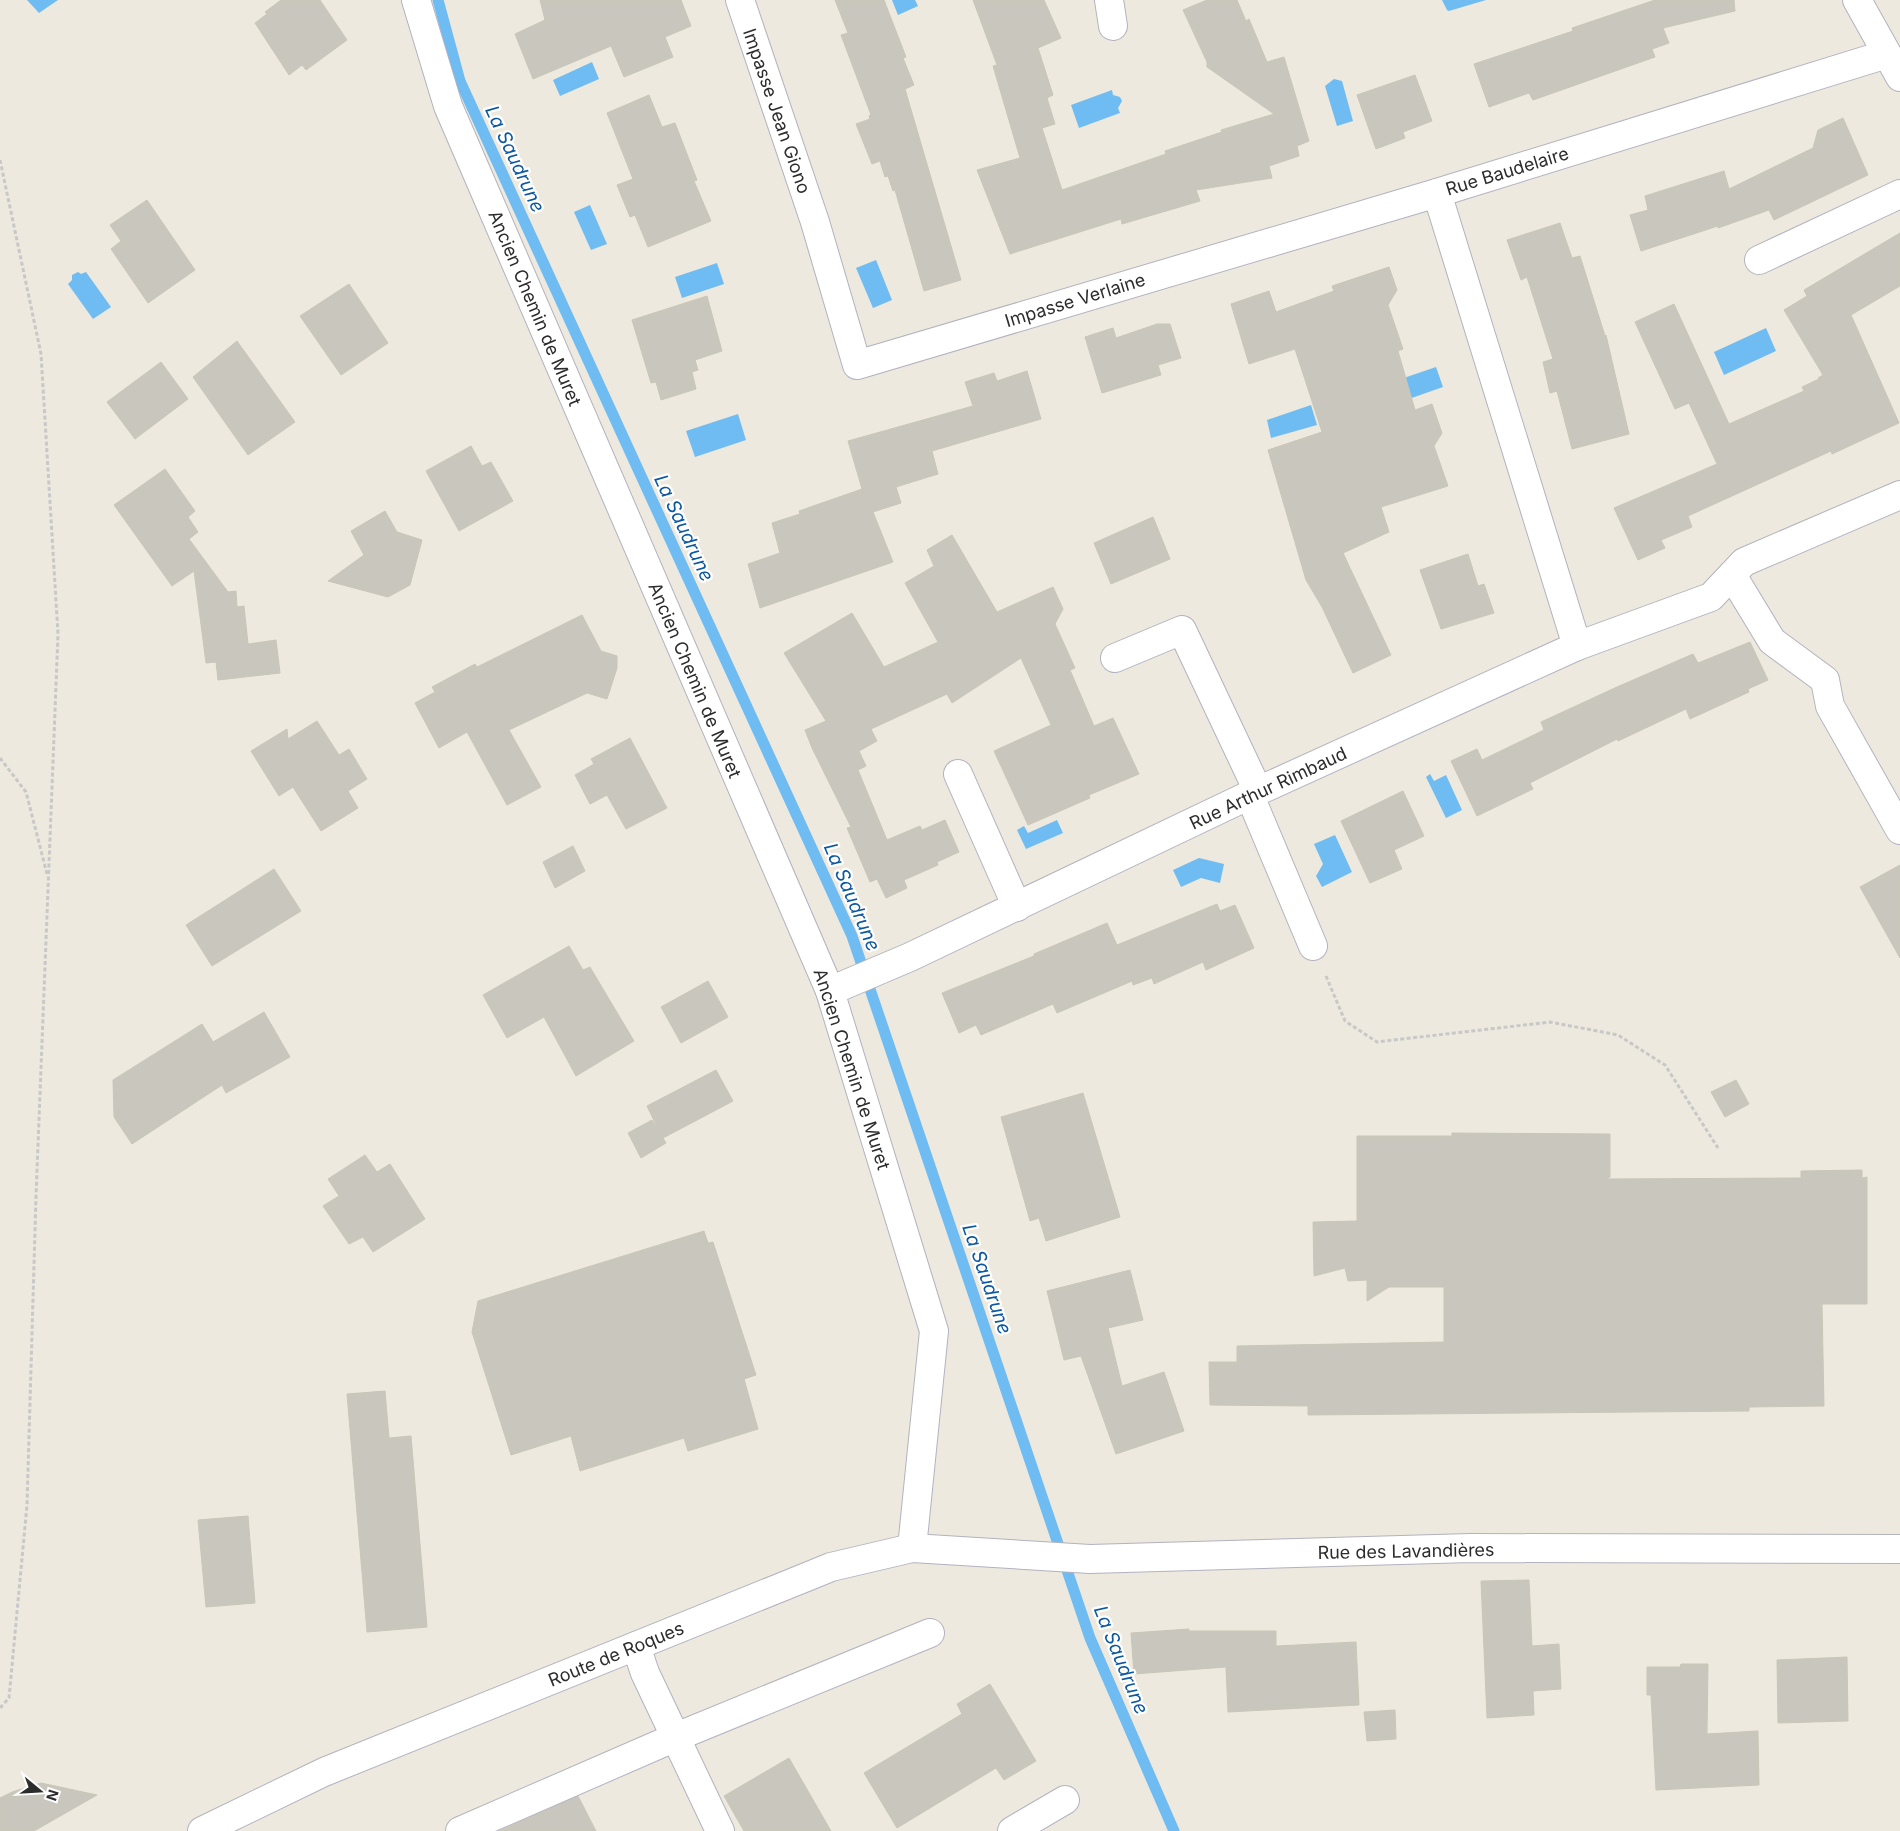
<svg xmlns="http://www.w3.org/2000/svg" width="1900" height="1831" font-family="Inter,sans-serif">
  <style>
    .water { fill: #6fbcf2 }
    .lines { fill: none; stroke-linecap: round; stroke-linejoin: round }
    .stream { stroke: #6fbcf2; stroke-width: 11 }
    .building { fill: #c9c6bd; stroke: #c9c6b7 }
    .minor-casing { stroke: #b2b2c0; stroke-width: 30 }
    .path { stroke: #c8c8c8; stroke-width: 3; stroke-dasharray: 4 2.5; stroke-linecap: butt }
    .minor { stroke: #fff; stroke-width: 28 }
    .labels { text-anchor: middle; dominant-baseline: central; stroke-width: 4.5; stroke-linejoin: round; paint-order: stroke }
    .street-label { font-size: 18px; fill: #2c2c2c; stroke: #fff }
    .water-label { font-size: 19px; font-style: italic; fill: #0a57a2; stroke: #fff }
  </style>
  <rect width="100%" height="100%" fill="#eee9de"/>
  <g class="water">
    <polygon points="27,0 58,0 39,13"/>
    <polygon points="892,0 915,0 918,6 898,15"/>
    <polygon points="1442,0 1486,0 1449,11 1447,10"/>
    <polygon points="592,62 599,79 560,96 553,80"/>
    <polygon points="1334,79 1342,81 1353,121 1337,126 1325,86"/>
    <polygon points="1112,90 1113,95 1120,97 1122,101 1118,108 1120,113 1079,128 1071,105"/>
    <polygon points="590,205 607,244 591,250 574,212"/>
    <polygon points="876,260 892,300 873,308 856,268"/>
    <polygon points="717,263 724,284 682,298 675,277"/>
    <polygon points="78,272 81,274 86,272 111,307 93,319 68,284 72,280 72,275"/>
    <polygon points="1766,328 1776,351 1724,375 1714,352"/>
    <polygon points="1436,367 1443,387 1403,401 1395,381"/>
    <polygon points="1311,405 1317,425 1271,438 1267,420"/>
    <polygon points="738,414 746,440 695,457 686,431"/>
    <polygon points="1430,774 1434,781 1446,775 1462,810 1446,818 1426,777"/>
    <polygon points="1057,820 1063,833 1026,849 1017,830 1024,826 1028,833"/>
    <polygon points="1335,835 1352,872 1322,887 1316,876 1323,864 1314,844"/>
    <polygon points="1199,858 1224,864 1220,883 1201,878 1181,887 1173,870"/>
  </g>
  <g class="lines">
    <polyline class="stream" points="438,0 460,81 852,936 1090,1638 1174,1831"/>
  </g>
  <g class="building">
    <polygon points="281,0 320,0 347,40 306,70 302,65 289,75 255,23 267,14 265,12"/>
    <polygon points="540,0 681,0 691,26 665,37 673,57 624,77 611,46 533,79 515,34 545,20"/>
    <polygon points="835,0 884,0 906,57 903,58 914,85 905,89 961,280 924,291 895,190 893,191 888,176 885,177 880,161 872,164 856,124 870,119 869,116 871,115 841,35 848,33"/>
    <polygon points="973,0 1044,0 1061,38 1038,48 1053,95 1047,98 1055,124 1042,128 1062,190 1166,154 1165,151 1222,132 1221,130 1274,114 1207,67 1207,62 1183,10 1207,0 1237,0 1246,21 1249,19 1267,62 1284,57 1309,141 1297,146 1299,156 1269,166 1272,178 1196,190 1200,201 1122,224 1121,219 1010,254 977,170 1020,158 993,66 997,65"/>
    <polygon points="1655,0 1734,0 1735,11 1663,28 1669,43 1652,49 1655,57 1533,100 1529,93 1489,107 1474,64 1573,31 1572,28"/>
    <polygon points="1415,75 1432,121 1403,132 1405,138 1376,149 1357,95"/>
    <polygon points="649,95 662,127 675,123 697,180 694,181 711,221 648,247 635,215 630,217 617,185 633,179 607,113"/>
    <polygon points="1843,118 1868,175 1774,220 1769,210 1718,228 1718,226 1641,251 1630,215 1648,210 1645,196 1724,171 1729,189 1813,148 1818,130"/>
    <polygon points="147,200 195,270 148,303 111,249 121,241 110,225"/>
    <polygon points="1560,223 1572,258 1580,256 1605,336 1606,335 1629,434 1572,449 1557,391 1550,393 1543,362 1553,359 1527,277 1521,280 1507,240"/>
    <polygon points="1900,233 1900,286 1851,315 1899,423 1832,454 1831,451 1688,516 1692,527 1661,540 1665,548 1638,560 1614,508 1717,464 1689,403 1675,409 1635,322 1674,304 1729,424 1804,391 1802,387 1819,379 1818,378 1823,375 1784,310 1807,296 1804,290"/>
    <polygon points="1389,267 1397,290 1388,305 1403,349 1398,351 1415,410 1432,404 1442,433 1434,446 1448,486 1381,507 1389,532 1343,553 1391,655 1353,673 1322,607 1306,580 1268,450 1322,432 1295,349 1249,364 1231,304 1269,291 1276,312 1334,291 1332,286"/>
    <polygon points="349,284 388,343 341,375 300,316"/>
    <polygon points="707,296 722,351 695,360 698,370 692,372 696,389 661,400 656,382 651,383 632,320"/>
    <polygon points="1157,324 1170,324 1181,358 1158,365 1161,375 1102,393 1085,337 1113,328 1116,338"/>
    <polygon points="237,341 295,422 248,455 193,377"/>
    <polygon points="161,362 188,399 135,439 107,402"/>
    <polygon points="1027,371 1041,419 932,451 938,474 896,487 901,503 873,512 893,562 760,608 748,564 780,553 772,523 800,514 799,511 862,489 848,441 973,406 965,382 994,373 997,381"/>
    <polygon points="471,446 482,466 491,462 513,501 459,531 426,471"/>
    <polygon points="165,469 195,511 188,517 198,532 189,539 228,592 236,591 237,607 244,606 248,644 276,640 280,673 218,680 216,662 206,663 194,571 172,586 114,505"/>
    <polygon points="385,511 397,532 422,540 410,585 388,597 328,581 364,555 351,531"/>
    <polygon points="1153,517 1170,559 1111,584 1094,543"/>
    <polygon points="952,535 997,612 1053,587 1063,609 1055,624 1075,668 1070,670 1094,726 1113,718 1139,774 1089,795 1090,798 1028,825 994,751 1051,725 1021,658 952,703 947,694 871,729 877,741 859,751 866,766 858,770 887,840 920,826 922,830 945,820 959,852 937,862 938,865 904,880 907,888 886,898 877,879 870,882 847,828 851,827 812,748 805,730 826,721 784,653 852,613 884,667 938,642 905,583 934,566 927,550"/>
    <polygon points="1468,554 1478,586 1484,584 1494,613 1441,629 1420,570"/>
    <polygon points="582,615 601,651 617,656 617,668 607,699 587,693 509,730 541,787 507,805 467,732 439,748 415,703 435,692 432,687 475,664 477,667"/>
    <polygon points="1750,642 1768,680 1748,689 1749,692 1690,719 1686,709 1618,741 1617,739 1530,783 1533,789 1477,816 1451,761 1477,749 1482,760 1544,730 1541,722 1617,687 1693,654 1698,663"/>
    <polygon points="317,721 339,755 349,749 367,779 348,791 358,808 321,831 293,787 279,796 251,751 287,729 288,739"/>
    <polygon points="630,738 667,808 626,829 607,795 590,804 575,775 594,764 591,759"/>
    <polygon points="1403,791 1424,836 1394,850 1402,869 1370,883 1341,821"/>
    <polygon points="573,846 585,871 555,888 543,862"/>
    <polygon points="1900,865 1900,958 1860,887"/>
    <polygon points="274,869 301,911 212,966 186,925"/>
    <polygon points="1217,904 1220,911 1235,905 1254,948 1206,970 1203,962 1154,984 1152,978 1133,985 1132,981 1057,1013 1053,1004 981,1035 976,1025 959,1033 942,993 1034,956 1034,954 1107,923 1117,945"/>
    <polygon points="569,946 583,970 590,967 634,1041 576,1076 544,1017 507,1038 483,995"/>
    <polygon points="708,981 728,1017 681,1043 661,1007"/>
    <polygon points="264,1012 290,1057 226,1093 222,1085 132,1144 114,1117 113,1080 202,1024 213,1042"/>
    <polygon points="716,1070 733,1101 663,1138 666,1143 641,1158 628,1133 652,1120 660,1133 647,1106"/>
    <polygon points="1736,1080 1749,1104 1725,1117 1711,1092"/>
    <polygon points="1083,1093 1120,1217 1046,1241 1039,1218 1030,1221 1001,1117"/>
    <polygon points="1452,1133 1610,1134 1610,1177 1606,1179 1801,1178 1801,1171 1862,1170 1862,1178 1867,1177 1867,1304 1822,1304 1824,1406 1749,1407 1749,1411 1308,1415 1308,1406 1210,1405 1209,1362 1237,1362 1237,1346 1444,1342 1444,1287 1389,1287 1367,1301 1367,1280 1348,1281 1345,1268 1314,1276 1313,1222 1357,1221 1357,1136 1452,1136"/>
    <polygon points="365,1155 377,1172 390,1164 425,1219 373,1252 363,1237 349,1244 323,1206 339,1196 328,1179"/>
    <polygon points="704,1231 708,1243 713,1242 756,1375 744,1379 758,1429 688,1451 684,1438 580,1471 571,1436 511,1455 472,1332 478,1301"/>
    <polygon points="1130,1270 1143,1320 1108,1328 1122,1386 1164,1372 1184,1431 1116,1454 1081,1356 1064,1360 1047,1291"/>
    <polygon points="385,1391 389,1438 411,1436 427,1627 367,1632 347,1394"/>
    <polygon points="248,1516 255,1603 206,1607 198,1520"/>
    <polygon points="1529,1580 1532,1646 1559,1644 1561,1689 1533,1691 1534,1715 1487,1718 1481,1581"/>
    <polygon points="1189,1629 1189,1631 1276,1631 1276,1646 1356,1642 1359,1705 1228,1712 1226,1667 1134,1674 1131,1633"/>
    <polygon points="1847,1657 1848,1721 1778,1723 1777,1660"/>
    <polygon points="1681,1664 1708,1664 1707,1734 1758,1731 1759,1785 1656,1790 1651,1695 1647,1695 1647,1667 1680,1667"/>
    <polygon points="990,1684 1036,1761 1004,1780 996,1768 897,1828 864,1773 962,1714 957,1704"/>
    <polygon points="1395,1710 1396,1739 1367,1741 1364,1712"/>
    <polygon points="789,1758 831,1831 744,1831 724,1796"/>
    <polygon points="41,1783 97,1795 34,1831 0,1831 0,1798 12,1792"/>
    <polygon points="578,1796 596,1831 499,1831"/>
  </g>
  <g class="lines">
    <defs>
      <g id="minor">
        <polyline points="416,0 448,106 830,991 934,1331 912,1548"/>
        <polyline points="740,0 815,222 857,365 1437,193 1887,54"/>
        <polyline points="1109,0 1113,26"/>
        <polyline points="1857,0 1900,77"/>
        <polyline points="1437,193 1577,646"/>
        <polyline points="1759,260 1900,194"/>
        <polyline points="1732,575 1772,641 1825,680 1830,706 1900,830"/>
        <polyline points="1115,658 1182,630 1258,791"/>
        <polyline points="958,774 1017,907"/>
        <polyline points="1250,796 1313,946"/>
        <polyline points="830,991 910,957 1258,791 1577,646 1711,597 1744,562 1900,495"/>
        <polyline points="636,1646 645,1673 720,1831"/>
        <polyline points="202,1831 324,1772 809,1576 831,1567 912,1548 1090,1559 1471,1548 1900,1549"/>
        <polyline points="460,1831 676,1737 930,1633"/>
        <polyline points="1012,1831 1065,1800"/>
      </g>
    </defs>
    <use href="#minor" class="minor-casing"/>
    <g class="path">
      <polyline points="0,160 41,354 58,634 36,1196 27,1505 9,1698 0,1708"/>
      <polyline points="0,758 26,792 47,874"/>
      <polyline points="1326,976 1345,1021 1377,1042 1550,1022 1618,1035 1665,1065 1718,1148"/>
    </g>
    <use href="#minor" class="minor"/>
  </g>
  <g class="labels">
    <g class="street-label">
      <text transform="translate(777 111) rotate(71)">Impasse Jean Giono</text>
      <text transform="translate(1507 171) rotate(-17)">Rue Baudelaire</text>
      <text transform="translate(1075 300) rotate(-17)">Impasse Verlaine</text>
      <text transform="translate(535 308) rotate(67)">Ancien Chemin de Muret</text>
      <text transform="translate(695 680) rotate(67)">Ancien Chemin de Muret</text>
      <text transform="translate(1268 788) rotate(-25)">Rue Arthur Rimbaud</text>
      <text transform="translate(852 1069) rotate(72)">Ancien Chemin de Muret</text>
      <text transform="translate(1406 1551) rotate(-1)">Rue des Lavandières</text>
      <text transform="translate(616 1654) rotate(-22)">Route de Roques</text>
    </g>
    <g class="water-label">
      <text transform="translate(515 159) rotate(65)">La Saudrune</text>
      <text transform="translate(684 528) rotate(65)">La Saudrune</text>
      <text transform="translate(852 897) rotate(67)">La Saudrune</text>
      <text transform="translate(987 1279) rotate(71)">La Saudrune</text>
      <text transform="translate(1121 1660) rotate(68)">La Saudrune</text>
    </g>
  </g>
  <g transform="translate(40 1791) rotate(108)" stroke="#ffffff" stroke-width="4" paint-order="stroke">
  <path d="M0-4L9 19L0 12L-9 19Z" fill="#2c2c2c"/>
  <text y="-8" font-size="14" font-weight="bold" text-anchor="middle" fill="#2c2c2c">N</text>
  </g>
</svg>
